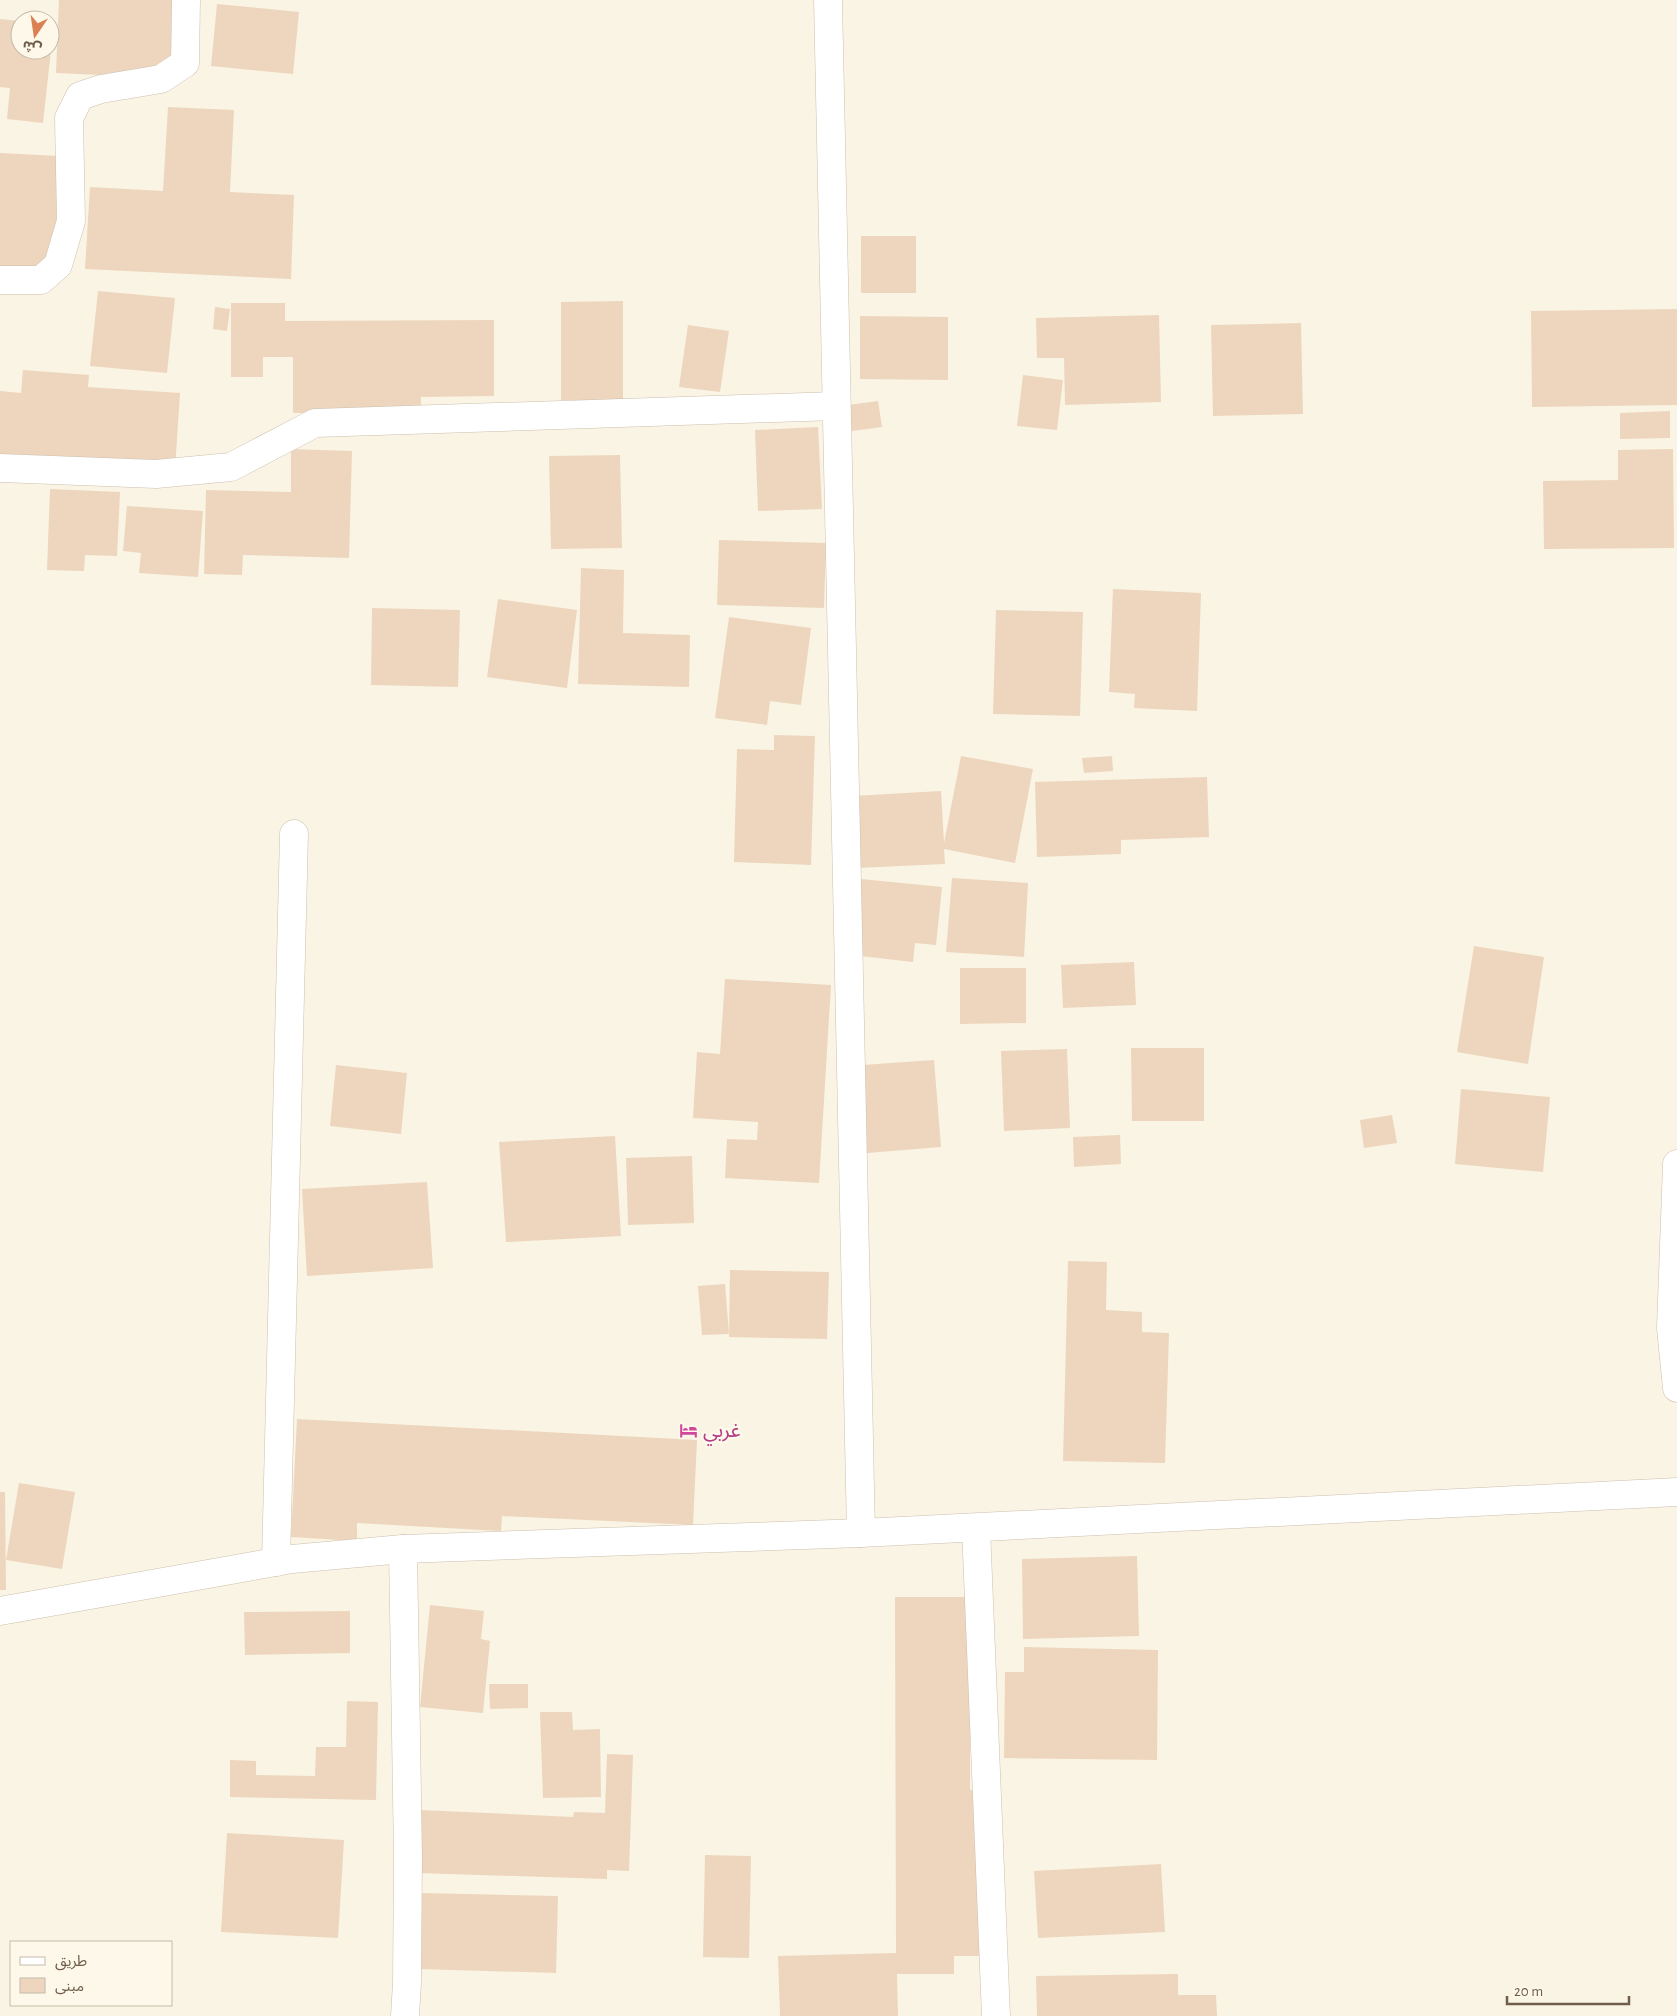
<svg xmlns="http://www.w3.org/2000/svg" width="1677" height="2016" font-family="'Alegreya Sans','Noto Sans Arabic',sans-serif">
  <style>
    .building { fill: #edd6bd }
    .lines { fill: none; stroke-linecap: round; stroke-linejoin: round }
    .minor-casing { stroke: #cdbfae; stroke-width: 29 }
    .minor { stroke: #fff; stroke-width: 28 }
    .labels { text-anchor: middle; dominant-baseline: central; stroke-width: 5; stroke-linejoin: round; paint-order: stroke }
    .hotel-label { font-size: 20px; fill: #b23c85; stroke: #fdf8e9; text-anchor: start }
  </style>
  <rect width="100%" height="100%" fill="#faf4e4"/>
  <g class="building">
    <polygon points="59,0 174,0 171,78 56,73"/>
    <polygon points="217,4 299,12 293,74 211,66"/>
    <polygon points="0,19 20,21 20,50 51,50 43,123 7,119 10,88 0,87"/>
    <polygon points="168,107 234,110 230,192 294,195 291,279 85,269 90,187 163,191"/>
    <polygon points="0,153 59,156 54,280 0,278"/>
    <rect x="861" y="236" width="55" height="57"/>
    <polygon points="98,291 175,298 167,373 90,366"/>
    <polygon points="623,301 623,400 561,400 561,302"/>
    <polygon points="231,303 285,303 285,321 494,320 494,396 421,397 421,413 293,413 293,357 263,357 263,377 231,377"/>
    <polygon points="215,307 230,309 227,331 213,329"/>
    <polygon points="1677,309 1677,405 1532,407 1531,311"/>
    <polygon points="1159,315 1161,402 1065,405 1064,358 1037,358 1036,318"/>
    <polygon points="860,316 948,317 948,380 860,379"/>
    <polygon points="1301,323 1303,414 1213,416 1211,325"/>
    <polygon points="688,325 729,331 720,392 679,387"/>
    <polygon points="23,370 89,375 88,387 180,393 175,469 0,456 0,391 21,393"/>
    <polygon points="1023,375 1063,380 1057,430 1017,426"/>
    <polygon points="878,401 882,427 852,431 848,405"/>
    <polygon points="1670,411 1670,438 1620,439 1620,413"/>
    <polygon points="818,427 822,509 758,511 755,430"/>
    <polygon points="291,449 352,451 349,558 243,555 242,575 204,574 206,490 291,492"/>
    <polygon points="1673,449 1674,548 1544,549 1543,481 1618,480 1618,450"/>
    <polygon points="620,455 622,548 551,549 549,456"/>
    <polygon points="50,489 120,492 117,556 85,555 84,571 47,570"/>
    <polygon points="127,506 203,511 198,577 139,573 141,553 123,551"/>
    <polygon points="719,540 826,543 824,608 717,605"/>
    <polygon points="581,568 624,570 623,633 690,635 689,687 578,684"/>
    <polygon points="1113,589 1201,593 1197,711 1134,708 1135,694 1109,692"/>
    <polygon points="498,599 577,610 567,688 487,677"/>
    <polygon points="372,608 460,610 458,687 371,685"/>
    <polygon points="996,610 1083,612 1080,716 993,714"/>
    <polygon points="729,617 811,628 801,705 770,701 767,725 715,718"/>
    <polygon points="774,735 815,736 811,865 734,862 737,749 774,750"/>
    <polygon points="961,756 1033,769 1015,863 944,849 945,864 857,868 853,796 941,791 944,843"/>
    <polygon points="1112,756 1113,771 1084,773 1082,758"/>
    <polygon points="1207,777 1209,837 1121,840 1121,854 1037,857 1035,782"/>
    <polygon points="851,878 942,887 936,945 915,943 913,962 843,954"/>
    <polygon points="952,878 1028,883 1024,957 946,952"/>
    <polygon points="1474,946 1544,957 1528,1064 1457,1052"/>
    <polygon points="1134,962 1136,1005 1063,1008 1061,965"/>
    <polygon points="960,968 1026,968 1026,1023 960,1024"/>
    <polygon points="725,979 831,985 819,1183 725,1178 727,1139 757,1140 758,1122 693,1118 697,1052 720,1054"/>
    <polygon points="1131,1048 1204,1048 1204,1121 1132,1121"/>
    <polygon points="1067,1049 1070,1128 1004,1131 1001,1051"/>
    <polygon points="934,1060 941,1147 855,1154 848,1066"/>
    <polygon points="336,1065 407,1073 401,1134 330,1126"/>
    <polygon points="1461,1089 1550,1097 1543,1172 1455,1164"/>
    <polygon points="1392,1115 1397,1143 1364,1148 1360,1120"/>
    <polygon points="1120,1135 1121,1164 1074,1167 1073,1137"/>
    <polygon points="615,1136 621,1236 506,1242 499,1142"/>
    <polygon points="692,1156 694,1223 628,1225 626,1158"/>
    <polygon points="427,1182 433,1268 307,1276 302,1189"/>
    <polygon points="1068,1261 1107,1262 1106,1310 1142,1312 1142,1332 1169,1333 1165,1463 1063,1461"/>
    <polygon points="730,1270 829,1272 827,1339 729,1337"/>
    <polygon points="725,1284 729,1334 702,1335 698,1286"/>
    <polygon points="297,1419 697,1440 693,1525 502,1516 501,1531 357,1523 357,1541 291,1537"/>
    <polygon points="19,1483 75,1492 62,1569 6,1560"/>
    <polygon points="0,1492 5,1492 6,1590 0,1590"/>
    <polygon points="1137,1556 1139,1636 1023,1639 1022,1559"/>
    <polygon points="895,1597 970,1597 970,1790 982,1790 982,1956 954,1956 954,1974 897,1974 898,2016 780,2016 778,1956 896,1953"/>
    <polygon points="430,1605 484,1611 481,1639 490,1641 483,1713 420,1707"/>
    <polygon points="350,1611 350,1653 245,1655 244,1612"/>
    <polygon points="1024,1647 1158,1650 1157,1760 1004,1758 1005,1672 1024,1672"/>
    <polygon points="489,1684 528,1684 528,1708 490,1709"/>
    <polygon points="347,1701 378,1702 376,1800 230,1797 230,1760 256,1761 256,1775 315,1776 316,1747 346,1747"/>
    <polygon points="540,1712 572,1712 573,1730 600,1729 601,1797 543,1798"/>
    <polygon points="607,1754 633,1755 629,1871 607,1870 607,1879 417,1873 420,1810 573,1817 574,1812 605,1813"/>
    <polygon points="227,1833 344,1840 338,1938 221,1932"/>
    <polygon points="705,1855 751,1856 749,1958 703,1957"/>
    <polygon points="1161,1864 1165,1932 1038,1938 1034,1871"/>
    <polygon points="421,1893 558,1896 556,1973 419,1969"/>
    <polygon points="1178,1974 1178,1995 1216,1995 1217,2016 1037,2016 1036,1976"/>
  </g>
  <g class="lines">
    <defs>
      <g id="minor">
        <polyline points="828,0 861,1533"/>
        <polyline points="0,280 41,280 58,265 71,221 69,118 80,96 101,89 161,79 185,63 186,0"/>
        <polyline points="0,468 156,474 231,467 315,423 835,406"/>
        <polyline points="1677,1164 1671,1328 1677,1388"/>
        <polyline points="976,1528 996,2016"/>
        <polyline points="403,1549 408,1857 407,1983 405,2016"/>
        <polyline points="276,1562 294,834"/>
        <polyline points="0,1611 292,1559 403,1549 861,1533 1677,1492"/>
      </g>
    </defs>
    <use href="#minor" class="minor-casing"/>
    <use href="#minor" class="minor"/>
  </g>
  <defs>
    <symbol id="hotel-bare" viewBox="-9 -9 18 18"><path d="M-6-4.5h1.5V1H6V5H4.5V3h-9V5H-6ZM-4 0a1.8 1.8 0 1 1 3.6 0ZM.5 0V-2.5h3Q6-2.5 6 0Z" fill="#d1479c" stroke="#fdf8e9" stroke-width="2.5" paint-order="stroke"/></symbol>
  </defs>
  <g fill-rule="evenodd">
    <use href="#hotel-bare" x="676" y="1418" width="25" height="25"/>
  </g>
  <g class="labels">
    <g class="hotel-label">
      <text x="703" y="1431">غربي</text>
    </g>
  </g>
  <rect x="10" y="1941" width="162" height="65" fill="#fdf8e9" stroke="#c5baaa"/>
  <rect x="20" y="1957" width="25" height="8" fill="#ffffff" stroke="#c5baaa"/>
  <text x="55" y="1966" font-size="15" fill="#705d4b">طريق</text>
  <rect x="20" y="1978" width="25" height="15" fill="#edd6bd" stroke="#c5baaa"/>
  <text x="55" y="1991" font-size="15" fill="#705d4b">مبنى</text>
  <g transform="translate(35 35) rotate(193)"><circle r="24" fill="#fdf8e9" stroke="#c5baaa"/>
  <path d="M0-4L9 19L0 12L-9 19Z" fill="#db8052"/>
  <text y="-8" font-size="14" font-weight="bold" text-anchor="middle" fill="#705d4b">ش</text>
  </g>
  <path d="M1507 1996v8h122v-8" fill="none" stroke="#705d4b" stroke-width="2.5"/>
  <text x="1514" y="1996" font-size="15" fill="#705d4b" stroke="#fdf8e9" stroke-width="4" paint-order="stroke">20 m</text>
</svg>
